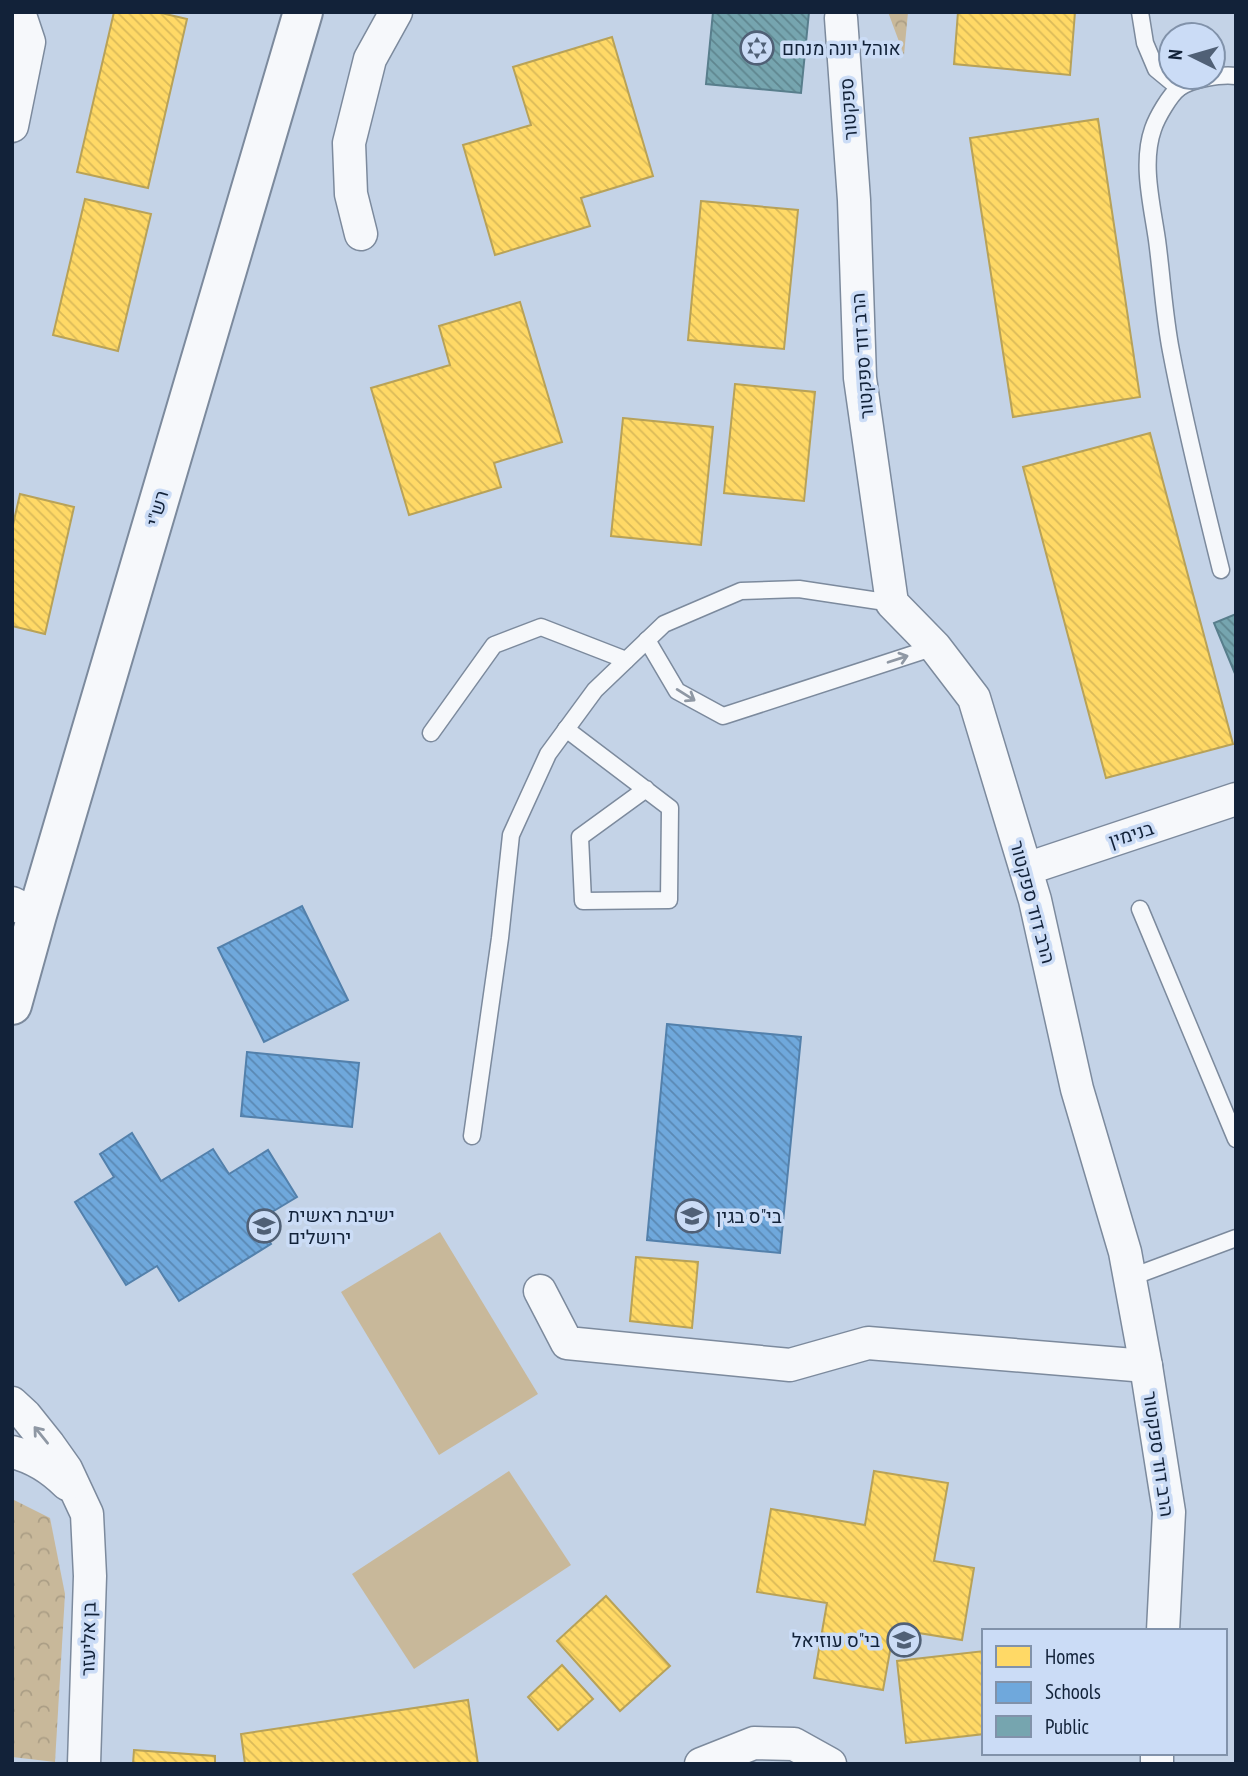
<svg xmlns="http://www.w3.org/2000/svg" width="1248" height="1776" font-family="'PT Sans Narrow',Heebo,sans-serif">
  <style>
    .forest { fill: url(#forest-crowns) }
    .garden { fill: #c8b89a }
    .homes { fill: url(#homes-back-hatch); stroke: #b8a258; stroke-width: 2 }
    .schools { fill: url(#schools-back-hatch); stroke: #5380ab; stroke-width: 2 }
    .public { fill: url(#public-back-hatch); stroke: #587e8c; stroke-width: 2 }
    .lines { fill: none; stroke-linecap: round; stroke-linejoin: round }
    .service-casing { stroke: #7c8a9d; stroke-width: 19 }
    .minor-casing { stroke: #7c8a9d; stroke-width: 35 }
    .tertiary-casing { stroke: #7c8a9d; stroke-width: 42 }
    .service { stroke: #f6f8fb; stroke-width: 16 }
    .minor { stroke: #f6f8fb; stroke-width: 32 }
    .tertiary { stroke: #f6f8fb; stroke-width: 38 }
    .oneway { stroke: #8f98a4 }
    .labels { text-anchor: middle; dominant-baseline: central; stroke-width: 7; stroke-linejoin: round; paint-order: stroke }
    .poi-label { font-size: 19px; fill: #122239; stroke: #cbdcf6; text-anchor: start }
    .street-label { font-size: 19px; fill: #122239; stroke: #cbdcf6 }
  </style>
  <defs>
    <pattern id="forest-crowns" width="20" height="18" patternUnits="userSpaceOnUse" patternTransform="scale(1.75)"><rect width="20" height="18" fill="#c8b89a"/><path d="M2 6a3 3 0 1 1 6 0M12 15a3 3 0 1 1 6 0" fill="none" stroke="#ab9e85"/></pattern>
    <pattern id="homes-back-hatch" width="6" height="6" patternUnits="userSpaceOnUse" patternTransform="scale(1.75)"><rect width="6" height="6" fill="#ffd966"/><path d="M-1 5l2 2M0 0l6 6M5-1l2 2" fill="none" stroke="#daba59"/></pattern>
    <pattern id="schools-back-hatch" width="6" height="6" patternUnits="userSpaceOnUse" patternTransform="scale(1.75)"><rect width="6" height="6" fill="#6fa8dc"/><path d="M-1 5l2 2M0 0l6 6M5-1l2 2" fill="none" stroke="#5a88b3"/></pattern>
    <pattern id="public-back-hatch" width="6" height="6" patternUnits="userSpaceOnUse" patternTransform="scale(1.75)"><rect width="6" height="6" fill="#76a5af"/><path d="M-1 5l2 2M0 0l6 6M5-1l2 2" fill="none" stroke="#5f868f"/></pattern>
  </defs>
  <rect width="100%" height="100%" fill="#c4d3e7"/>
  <g class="forest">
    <polygon points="888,12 908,12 904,55"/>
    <polygon points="12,1499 50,1518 65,1594 55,1762 12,1757"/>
  </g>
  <g class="garden">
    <polygon points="440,1232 538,1394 439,1455 341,1292"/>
    <polygon points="509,1471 571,1565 414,1669 352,1574"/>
  </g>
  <g class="homes">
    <polygon points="114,12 157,12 187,19 148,188 77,172"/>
    <polygon points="958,12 1075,12 1070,75 954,64"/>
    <polygon points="612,37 653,176 581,198 590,226 495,255 463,145 531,125 513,67"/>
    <polygon points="1098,119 1140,397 1013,417 970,138"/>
    <polygon points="85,199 151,214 118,351 53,335"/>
    <polygon points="701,201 798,210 784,349 688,340"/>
    <polygon points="520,302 562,442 494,463 501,487 409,515 371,388 450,365 439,326"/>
    <polygon points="735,384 815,392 804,501 724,493"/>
    <polygon points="623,418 713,427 701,545 611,536"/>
    <polygon points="1150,433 1233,744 1106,778 1023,467"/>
    <polygon points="20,494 74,507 45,634 12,626 12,529"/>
    <polygon points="636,1257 698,1262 692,1328 630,1321"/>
    <polygon points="874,1471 948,1483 934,1561 974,1568 962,1640 894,1629 883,1690 814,1678 827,1603 757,1592 771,1509 865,1525"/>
    <polygon points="606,1596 670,1666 620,1711 557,1641"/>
    <polygon points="984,1651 984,1734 906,1743 897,1661"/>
    <polygon points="562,1665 593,1699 558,1730 528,1697"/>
    <polygon points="468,1700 478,1764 245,1764 241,1734"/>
    <polygon points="134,1750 215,1756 215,1764 133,1764"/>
  </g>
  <g class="schools">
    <polygon points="302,906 348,1000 264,1042 218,948"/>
    <polygon points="667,1024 801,1037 780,1253 647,1240"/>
    <polygon points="247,1052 359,1063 352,1127 241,1116"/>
    <polygon points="132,1133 161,1181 213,1149 229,1174 268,1150 297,1197 257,1221 271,1244 179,1301 157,1266 126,1285 75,1202 114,1177 100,1154"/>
  </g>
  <g class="public">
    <polygon points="713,12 809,12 801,93 706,84"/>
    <polygon points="1236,614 1236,676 1214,623"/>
  </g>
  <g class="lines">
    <defs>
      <g id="service">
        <polyline points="1140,12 1145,43 1156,69 1179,88"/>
        <path d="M1221,570c-18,-72 -36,-145 -50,-219 -7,-36 -9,-74 -14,-111 -5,-35 -16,-77 -4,-111 4,-12 17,-34 26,-41 12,-9 42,-14 57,-12"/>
        <polyline points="647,640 677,691 723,716 935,647"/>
        <polyline points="566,729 670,808 669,900 583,901 580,837 646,789"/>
        <polyline points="431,733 494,645 541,627 626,660"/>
        <polyline points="1140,909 1236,1139"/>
        <polyline points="472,1136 500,938 511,835 548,754 595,690 664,624 741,591 799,589 892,603"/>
        <polyline points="1129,1278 1236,1238"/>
      </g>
      <g id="minor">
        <polyline points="841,18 854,200 860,378 892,603 935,647 974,698 1035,900 1077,1089 1125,1252 1146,1366 1169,1512 1163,1631"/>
        <polyline points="12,126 29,42 19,12"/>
        <polyline points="361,234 351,194 349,143 370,59 396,12"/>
        <polyline points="1026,869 1236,799"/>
        <polyline points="12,903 37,915"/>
        <polyline points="540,1291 567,1343 790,1365 868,1343 1146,1366"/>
        <polyline points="12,1403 25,1415 49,1445 66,1469 87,1514 90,1576 84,1764"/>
        <path d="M12,1452c21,5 40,17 55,32"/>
        <polyline points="701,1764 754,1743 794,1744 830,1764"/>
        <polyline points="1157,1764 1157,1753"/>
      </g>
      <polyline id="tertiary" points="12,1005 37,915 303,12"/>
    </defs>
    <use href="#service" class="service-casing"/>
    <use href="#minor" class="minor-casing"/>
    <use href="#tertiary" class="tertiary-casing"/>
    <use href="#service" class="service"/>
    <use href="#minor" class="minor"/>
    <use href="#tertiary" class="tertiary"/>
  </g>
  <defs><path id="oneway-shaft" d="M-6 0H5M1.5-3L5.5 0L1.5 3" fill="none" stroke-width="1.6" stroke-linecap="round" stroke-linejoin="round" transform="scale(1.75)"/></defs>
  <g class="oneway">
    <use href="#oneway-shaft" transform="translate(898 659) rotate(-18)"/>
    <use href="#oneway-shaft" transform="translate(686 695) rotate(32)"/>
    <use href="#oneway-shaft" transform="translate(41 1435) rotate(-129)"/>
  </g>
  <defs>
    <symbol id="synagogue-ring" viewBox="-11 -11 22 22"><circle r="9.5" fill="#cbdcf6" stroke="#506076" stroke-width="1.5"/><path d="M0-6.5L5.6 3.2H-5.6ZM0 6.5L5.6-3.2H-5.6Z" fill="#506076"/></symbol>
    <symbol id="school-ring" viewBox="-11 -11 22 22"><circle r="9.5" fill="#cbdcf6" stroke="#506076" stroke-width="1.5"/><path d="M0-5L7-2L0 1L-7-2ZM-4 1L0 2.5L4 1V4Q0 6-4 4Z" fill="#506076"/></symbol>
  </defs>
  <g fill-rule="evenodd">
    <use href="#synagogue-ring" x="738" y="29" width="38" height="38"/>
    <use href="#school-ring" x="673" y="1197" width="38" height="38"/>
    <use href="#school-ring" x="245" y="1207" width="38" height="38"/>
    <use href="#school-ring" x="885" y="1621" width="38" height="38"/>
  </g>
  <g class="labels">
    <g class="poi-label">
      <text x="782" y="48">אוהל יונה מנחם</text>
      <text x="288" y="1215">ישיבת ראשית<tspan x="288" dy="22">ירושלים</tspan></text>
      <text x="716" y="1216">בי"ס בגין</text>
      <text x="880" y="1640" text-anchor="end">בי"ס עוזיאל</text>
    </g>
    <g class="street-label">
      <text transform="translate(848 109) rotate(-94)">ספקטור</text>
      <text transform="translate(862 356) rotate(-94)">הרב דוד ספקטור</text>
      <text transform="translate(157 508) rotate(-74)">רש"י</text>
      <text transform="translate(1131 834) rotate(-18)">בנימין</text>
      <text transform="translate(1033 902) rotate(75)">הרב דוד ספקטור</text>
      <text transform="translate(1159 1454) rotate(82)">הרב דוד ספקטור</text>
      <text transform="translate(88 1639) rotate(-89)">בן אליעזר</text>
    </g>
  </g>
  <rect width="1248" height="1776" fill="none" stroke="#122239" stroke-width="28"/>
  <rect x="982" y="1629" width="245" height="126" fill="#cbdcf6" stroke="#8192aa" stroke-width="2"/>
  <rect x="996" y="1646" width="35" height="21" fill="#ffd966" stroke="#8192aa" stroke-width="2"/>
  <text x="1045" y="1664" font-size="21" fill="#122239">Homes</text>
  <rect x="996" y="1682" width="35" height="21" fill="#6fa8dc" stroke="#8192aa" stroke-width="2"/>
  <text x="1045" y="1699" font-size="21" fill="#122239">Schools</text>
  <rect x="996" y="1716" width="35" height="21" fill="#76a5af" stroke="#8192aa" stroke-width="2"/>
  <text x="1045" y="1734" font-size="21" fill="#122239">Public</text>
  <g transform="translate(1192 56) rotate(275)"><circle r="33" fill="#cbdcf6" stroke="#8192aa" stroke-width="2"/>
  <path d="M0-5L12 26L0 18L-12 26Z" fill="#506076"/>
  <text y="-10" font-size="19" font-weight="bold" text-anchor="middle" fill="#122239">N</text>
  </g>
</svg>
